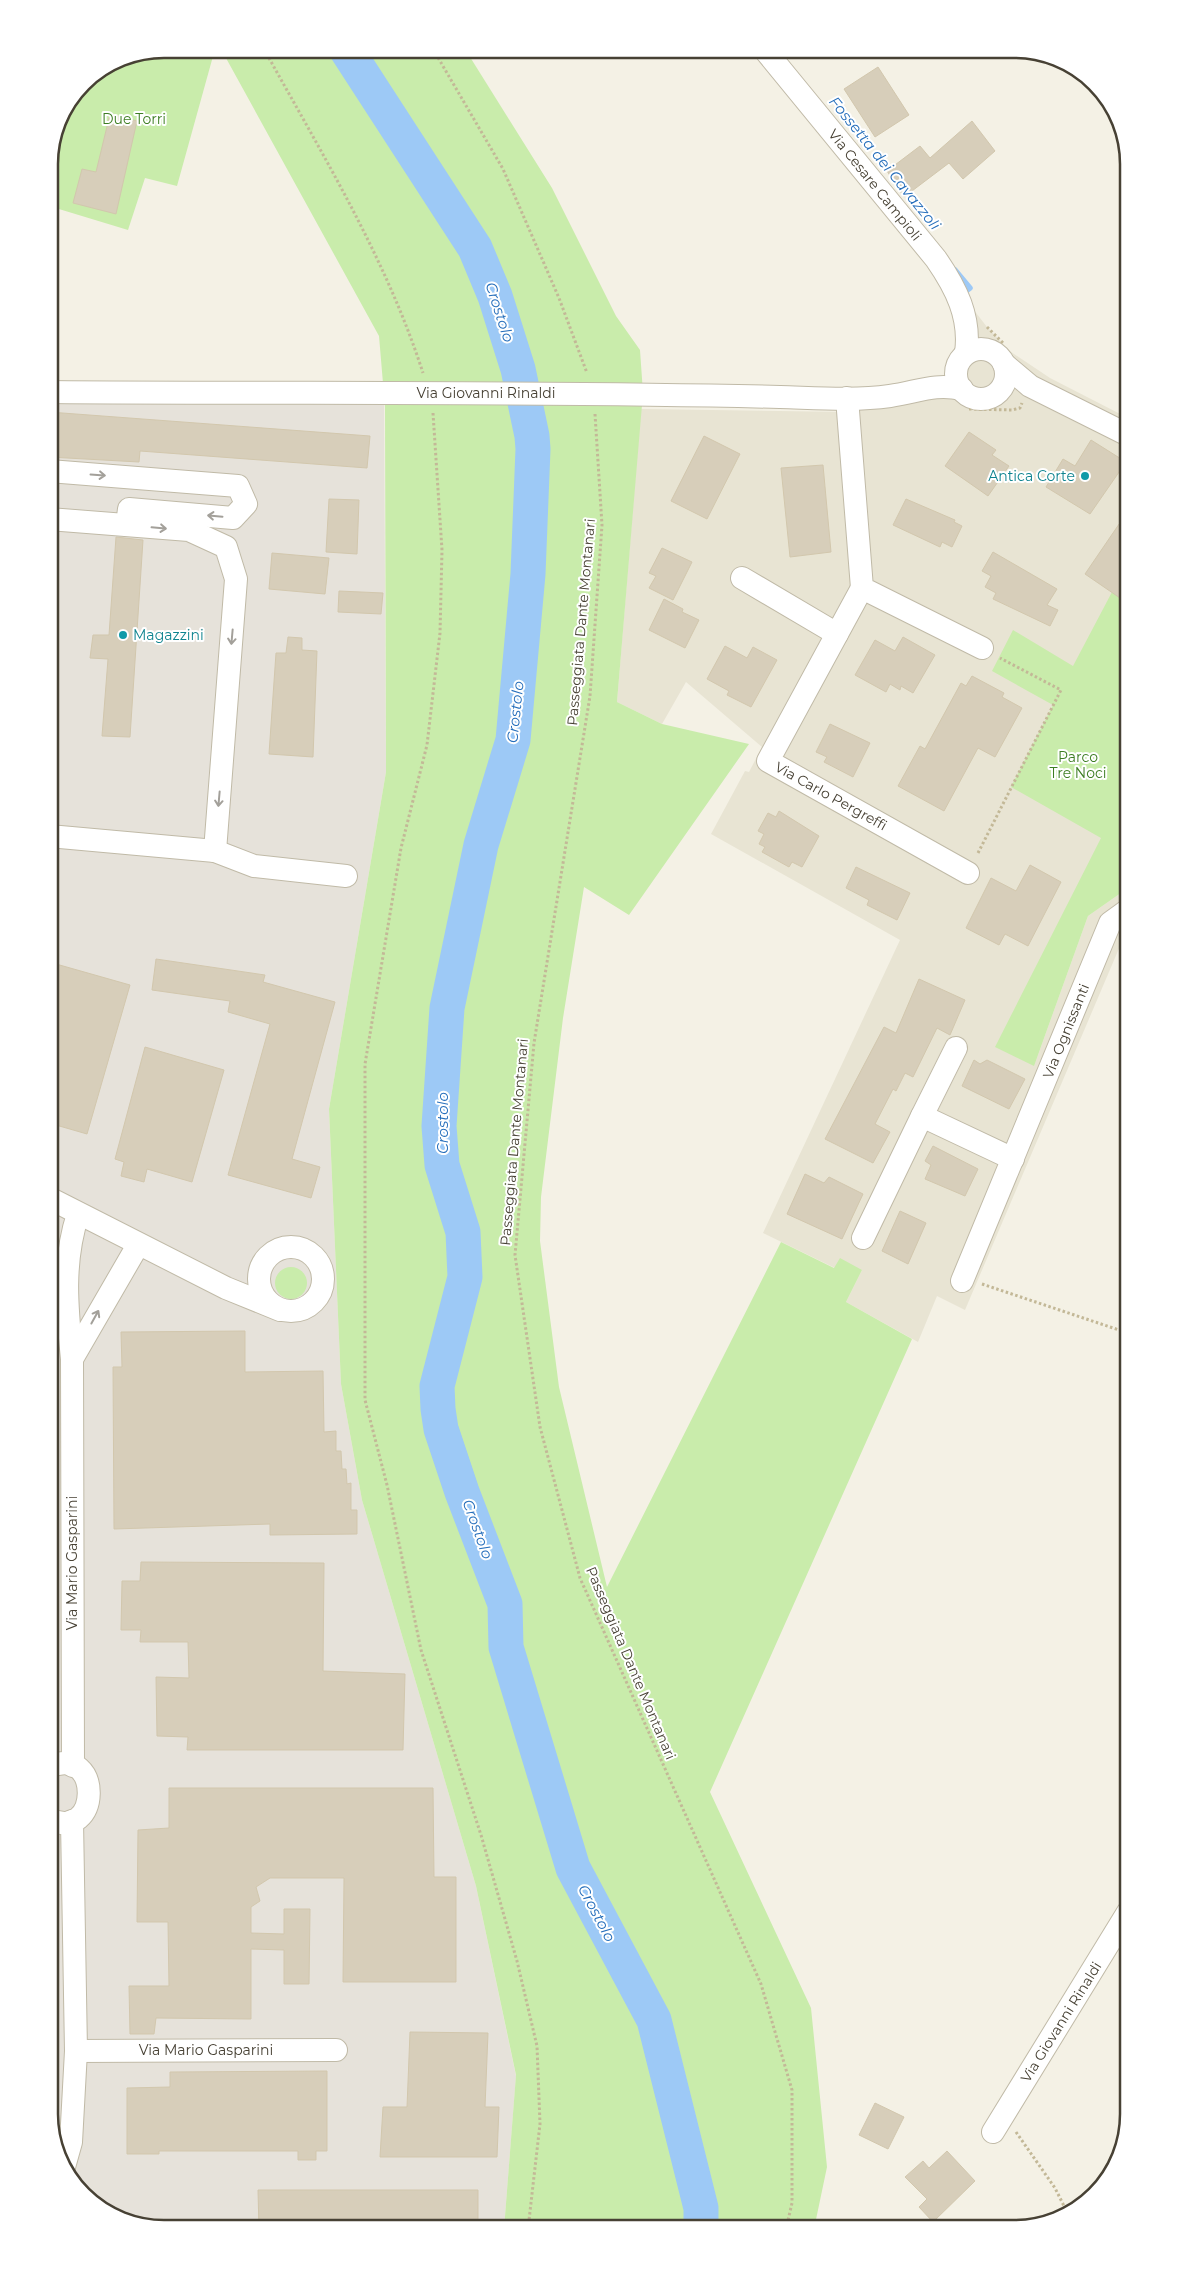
<svg xmlns="http://www.w3.org/2000/svg" width="1177" height="2278" font-family="Montserrat,sans-serif">
  <style>
    .residential { fill: #e8e4d3 }
    .industrial { fill: #e6e2da }
    .green { fill: #c9ecab }
    .lines { fill: none; stroke-linecap: round; stroke-linejoin: round }
    .stream { stroke: #9dc9f6; stroke-width: 5.5 }
    .river { stroke: #9dc9f6; stroke-width: 35 }
    .building { fill: #d7ceba; stroke: #d2c7ad }
    .minor-casing { stroke: #c0baa7; stroke-width: 24 }
    .path { stroke: #c3b897; stroke-width: 3; stroke-dasharray: 2.5 2.5; stroke-linecap: butt }
    .minor { stroke: #fff; stroke-width: 22 }
    .oneway { stroke: #a3a09a }
    .culture-dot { fill: #0f9aa8; stroke: #fff; stroke-width: 2 }
    .labels { text-anchor: middle; dominant-baseline: central; stroke-width: 4; stroke-linejoin: round; paint-order: stroke }
    .park-label { font-size: 14px; fill: #3d7d23; stroke: #fff }
    .street-label { font-size: 14px; fill: #474134; stroke: #fff }
    .culture-label { font-size: 14px; fill: #0d838f; stroke: #fff; text-anchor: end }
    .water-label { font-size: 15px; font-style: italic; fill: #256ebb; stroke: #fff }
    .rim { fill: none; stroke: #474134; stroke-width: 2.5 }
  </style>
  <rect width="100%" height="100%" fill="#f4f1e5"/>
  <polygon class="residential" points="753,49 772,49 987,327 1011,352 1050,378 1128,418 1128,787 1034,1066 1088,916 1128,888 1128,935 1126,932 965,1310 937,1296 918,1342 846,1302 862,1270 835,1268 763,1233 900,940 711,834 745,771 749,772 762,747 686,682 662,724 617,702 641,409 847,412 943,378 958,366 965,351 955,293"/>
  <polygon class="industrial" points="49,392 384,393 386,772 329,1109 341,1384 362,1500 476,1886 516,2076 504,2229 156,2229 94,2206 57,2158 49,2114"/>
  <g class="green">
    <polygon points="164,49 215,49 177,186 145,178 128,230 49,206 49,156 60,113 83,82 120,57"/>
    <polygon points="221,49 465,49 552,188 616,316 640,350 643,393 617,702 662,724 749,744 629,915 584,887 563,1018 541,1197 540,1241 559,1387 607,1587 781,1242 834,1268 840,1258 862,1270 846,1302 912,1339 710,1792 811,2008 827,2167 814,2229 504,2229 516,2075 476,1886 362,1500 341,1384 329,1109 386,772 385,407 379,336"/>
    <polygon points="1128,586 1128,888 1088,916 1034,1066 995,1047 1101,838 1011,787 1053,705 992,671 1013,630 1073,666 1112,592 1120,598"/>
    <circle cx="291" cy="1283" r="16"/>
  </g>
  <g class="lines">
    <polyline class="stream" points="955,270 970,288 966,291"/>
    <polyline class="river" points="346,49 475,248 495,296 518,369 532,436 533,449 528,574 513,740 481,845 447,1008 439,1126 442,1165 463,1232 465,1277 437,1386 438,1409 441,1429 462,1492 505,1604 506,1647 573,1868 654,2020 701,2208 701,2229"/>
  </g>
  <g class="building">
    <polygon points="878,67 909,115 875,137 844,89"/>
    <polygon points="110,114 137,121 116,214 73,203 82,169 96,172"/>
    <polygon points="972,121 995,151 963,179 949,163 904,197 887,171 920,146 930,158"/>
    <polygon points="49,412 370,436 367,468 140,451 139,462 49,457"/>
    <polygon points="969,432 996,450 992,455 1009,466 988,496 945,466"/>
    <polygon points="704,436 740,454 707,519 671,501"/>
    <polygon points="1091,440 1126,462 1090,514 1046,487 1063,459 1075,466"/>
    <polygon points="823,465 831,552 790,557 781,468"/>
    <polygon points="329,499 359,500 357,554 326,552"/>
    <polygon points="906,499 955,520 954,522 962,526 952,547 942,542 940,547 893,525"/>
    <polygon points="1128,511 1128,586 1120,598 1085,574"/>
    <polygon points="116,537 143,540 130,737 102,736 108,659 90,658 93,635 109,635"/>
    <polygon points="662,548 692,562 673,600 649,588 656,576 649,573"/>
    <polygon points="993,552 1057,589 1047,605 1058,610 1050,626 993,599 996,593 985,587 991,576 982,571"/>
    <polygon points="272,553 329,558 325,594 269,589"/>
    <polygon points="339,591 383,593 381,614 338,612"/>
    <polygon points="664,599 683,609 682,612 699,620 685,648 649,630"/>
    <polygon points="288,637 302,638 302,650 317,651 313,757 269,754 276,653 286,653"/>
    <polygon points="903,637 935,655 913,693 901,686 900,690 890,684 886,692 855,675 875,640 895,651"/>
    <polygon points="725,646 747,658 753,647 777,660 751,707 727,695 729,691 707,679"/>
    <polygon points="972,676 1004,693 1002,697 1022,708 995,757 978,748 944,811 898,786 920,746 925,749 961,683 966,686"/>
    <polygon points="830,724 870,743 853,777 824,762 827,757 816,752"/>
    <polygon points="779,811 819,836 802,867 792,862 789,867 762,852 765,847 759,844 764,834 758,831 768,813 776,817"/>
    <polygon points="1030,865 1061,882 1028,946 1005,934 999,945 966,928 991,878 1016,891"/>
    <polygon points="856,867 910,893 897,920 867,905 869,900 846,888"/>
    <polygon points="156,959 265,975 263,982 335,1002 292,1159 320,1167 311,1198 228,1175 270,1024 228,1012 230,1001 152,990"/>
    <polygon points="49,962 130,985 87,1134 49,1123"/>
    <polygon points="919,979 965,1000 950,1035 937,1028 913,1077 905,1073 896,1091 893,1089 875,1124 890,1132 873,1163 825,1139 884,1027 896,1033"/>
    <polygon points="145,1047 224,1070 192,1182 147,1169 144,1182 121,1176 124,1162 115,1159"/>
    <polygon points="974,1060 980,1064 987,1060 1025,1079 1009,1109 962,1086"/>
    <polygon points="933,1146 978,1169 965,1196 925,1179 931,1165 925,1161"/>
    <polygon points="805,1174 824,1183 829,1177 863,1194 842,1239 787,1214"/>
    <polygon points="900,1211 926,1223 908,1264 882,1251"/>
    <polygon points="245,1331 245,1372 323,1371 324,1432 336,1431 336,1451 341,1451 342,1469 346,1469 347,1484 351,1483 351,1510 357,1510 357,1534 270,1535 270,1524 114,1529 113,1367 122,1367 121,1332"/>
    <polygon points="141,1562 324,1563 323,1671 405,1674 403,1750 187,1750 188,1737 157,1736 156,1677 189,1678 188,1642 140,1642 141,1630 121,1630 122,1581 140,1581"/>
    <polygon points="169,1788 433,1788 434,1877 456,1877 456,1982 343,1982 344,1878 270,1878 256,1887 260,1901 251,1907 251,1933 284,1934 284,1909 310,1909 309,1984 284,1984 284,1950 251,1949 251,2019 156,2018 154,2034 130,2034 129,1986 169,1986 168,1922 137,1922 138,1830 169,1828"/>
    <polygon points="410,2032 488,2033 485,2107 499,2107 497,2157 380,2157 383,2107 407,2107"/>
    <polygon points="327,2071 327,2151 316,2151 316,2160 298,2160 298,2151 159,2151 159,2154 127,2154 127,2088 170,2087 170,2072"/>
    <polygon points="875,2103 904,2117 888,2149 859,2135"/>
    <polygon points="947,2151 975,2181 933,2222 919,2207 927,2199 905,2177 923,2161 929,2168"/>
    <polygon points="258,2190 478,2190 478,2229 259,2229"/>
  </g>
  <g class="lines">
    <defs>
      <g id="minor">
        <path d="M764,49l172,210c20,29 35,58 30,94"/>
        <circle cx="981" cy="374" r="25"/>
        <polyline points="1004,364 1030,386 1128,435"/>
        <path d="M49,392c244,2 487,-1 731,5 36,1 74,4 110,-1 28,-4 44,-13 72,-7"/>
        <polyline points="847,398 862,588 982,648"/>
        <polyline points="49,471 238,486 246,504 233,518 129,509 127,525"/>
        <polyline points="49,519 189,530 226,547 236,579 215,851"/>
        <polyline points="742,578 837,634"/>
        <polyline points="862,588 768,761 968,873"/>
        <polyline points="49,836 215,851 254,866 346,876"/>
        <polyline points="922,1116 956,1048"/>
        <polyline points="49,1198 226,1288 280,1310"/>
        <polyline points="863,1238 922,1116 1013,1159"/>
        <circle cx="291" cy="1279" r="32"/>
        <polyline points="962,1281 1110,923 1128,910"/>
        <polyline points="72,1359 138,1245"/>
        <path d="M73,1766l-1,-407c-5,-50 -10,-96 6,-145"/>
        <path d="M49,1819c52,25 54,-76 0,-52"/>
        <polyline points="76,2051 336,2050"/>
        <polyline points="993,2132 1128,1912"/>
        <polyline points="64,2167 71,2142 76,2051 72,1821"/>
      </g>
    </defs>
    <use href="#minor" class="minor-casing"/>
    <g class="path">
      <path d="M264,49c58,105 122,209 159,324"/>
      <polyline points="433,49 503,169 559,298 587,373"/>
      <polyline points="987,327 1004,344"/>
      <polyline points="969,409 1012,410 1020,408 1022,403"/>
      <polyline points="433,413 442,550 440,633 427,745 401,848 365,1064 365,1400 387,1485 421,1650 481,1835 517,1961 537,2046 540,2124 528,2229"/>
      <polyline points="595,414 602,525 590,696 534,1043 515,1255 540,1427 580,1578 761,1984 792,2090 792,2203 786,2229"/>
      <polyline points="978,853 1061,690 1000,658"/>
      <polyline points="982,1284 1128,1333"/>
      <polyline points="1016,2132 1055,2188 1067,2212"/>
    </g>
    <use href="#minor" class="minor"/>
  </g>
  <defs><path id="oneway-shaft" d="M-6 0H5M1.5-3L5.5 0L1.5 3" fill="none" stroke-width="1.6" stroke-linecap="round" stroke-linejoin="round" transform="scale(1.25)"/></defs>
  <g class="oneway">
    <use href="#oneway-shaft" transform="translate(98 475) rotate(4)"/>
    <use href="#oneway-shaft" transform="translate(215 516) rotate(-175)"/>
    <use href="#oneway-shaft" transform="translate(159 528) rotate(5)"/>
    <use href="#oneway-shaft" transform="translate(232 637) rotate(95)"/>
    <use href="#oneway-shaft" transform="translate(219 799) rotate(95)"/>
    <use href="#oneway-shaft" transform="translate(95 1317) rotate(-61)"/>
  </g>
  <g class="culture-dot">
    <circle cx="1085" cy="476" r="5"/>
    <circle cx="123" cy="635" r="5"/>
  </g>
  <g class="labels">
    <g class="park-label">
      <text x="134" y="119">Due Torri</text>
      <text x="1078" y="757">Parco<tspan x="1078" dy="16">Tre Noci</tspan></text>
    </g>
    <g class="street-label">
      <text transform="translate(875 185) rotate(51)">Via Cesare Campioli</text>
      <text x="486" y="393">Via Giovanni Rinaldi</text>
      <text transform="translate(581 622) rotate(-85)">Passeggiata Dante Montanari</text>
      <text transform="translate(831 796) rotate(29)">Via Carlo Pergreffi</text>
      <text transform="translate(1066 1031) rotate(-68)">Via Ognissanti</text>
      <text transform="translate(514 1142) rotate(-85)">Passeggiata Dante Montanari</text>
      <text transform="translate(72 1563) rotate(-90)">Via Mario Gasparini</text>
      <text transform="translate(631 1663) rotate(67)">Passeggiata Dante Montanari</text>
      <text transform="translate(1061 2022) rotate(-58)">Via Giovanni Rinaldi</text>
      <text x="206" y="2050">Via Mario Gasparini</text>
    </g>
    <g class="culture-label">
      <text x="1075" y="476">Antica Corte</text>
      <text x="133" y="635" text-anchor="start">Magazzini</text>
    </g>
    <g class="water-label">
      <text transform="translate(885 163) rotate(51)">Fossetta dei Cavazzoli</text>
      <text transform="translate(500 312) rotate(72)">Crostolo</text>
      <text transform="translate(515 712) rotate(-84)">Crostolo</text>
      <text transform="translate(442 1123) rotate(-90)">Crostolo</text>
      <text transform="translate(478 1529) rotate(70)">Crostolo</text>
      <text transform="translate(597 1913) rotate(62)">Crostolo</text>
    </g>
  </g>
  <path d="M0 0H1177V2278H0ZM164 58H1014A106 106 0 0 1 1120 164V2114A106 106 0 0 1 1014 2220H164A106 106 0 0 1 58 2114V164A106 106 0 0 1 164 58Z" fill="#fff" fill-rule="evenodd"/>
  <path class="rim" d="M164 58H1014A106 106 0 0 1 1120 164V2114A106 106 0 0 1 1014 2220H164A106 106 0 0 1 58 2114V164A106 106 0 0 1 164 58Z"/>
</svg>
